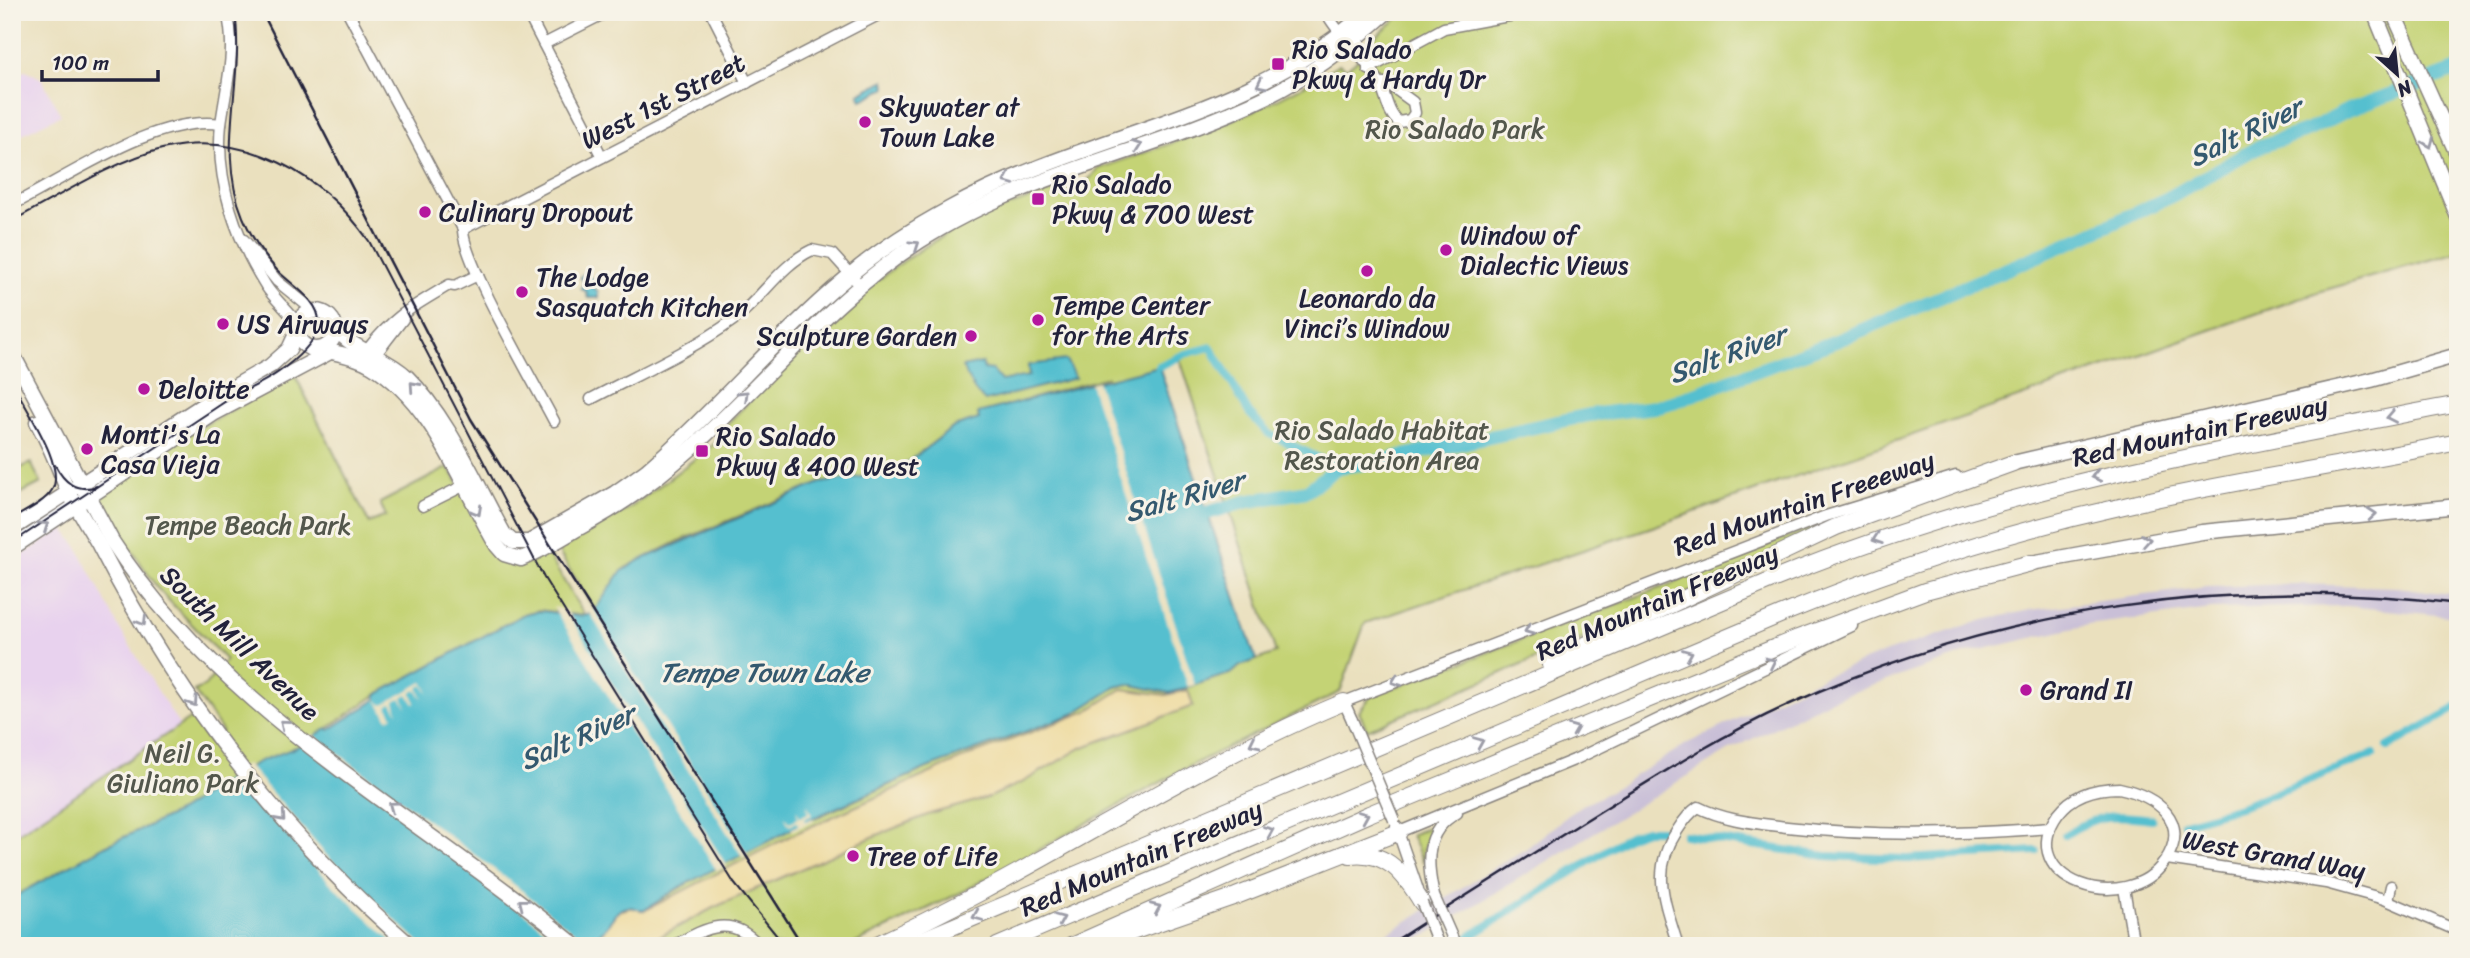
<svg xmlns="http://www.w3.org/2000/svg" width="2470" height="958" font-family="Sriracha,sans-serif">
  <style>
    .built { fill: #e8d2ee }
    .industrial { fill: #c9bfd7 }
    .green { fill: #c4d375; stroke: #737a58; stroke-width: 2 }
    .sand { fill: #eeda9e; stroke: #887e6c; stroke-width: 2 }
    .water { fill: #54bfcf; stroke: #3b7085; stroke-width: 2 }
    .pier { fill: #eae0be }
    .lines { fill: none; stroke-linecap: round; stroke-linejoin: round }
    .canal { stroke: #54bfcf; stroke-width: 8 }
    .river { stroke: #54bfcf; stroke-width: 14 }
    .minor-casing { stroke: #86817c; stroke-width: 13 }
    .major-casing { stroke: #86817c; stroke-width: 17 }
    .highway-casing { stroke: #86817c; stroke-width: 18 }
    .minor { stroke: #fff; stroke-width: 10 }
    .major { stroke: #fff; stroke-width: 14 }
    .highway { stroke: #fff; stroke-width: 16 }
    .tram { stroke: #22223b; stroke-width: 2 }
    .rail { stroke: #22223b; stroke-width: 2.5 }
    .minor-bridge-casing { stroke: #86817c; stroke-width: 13; stroke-linecap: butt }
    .minor-bridge { stroke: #fff; stroke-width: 10 }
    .oneway { stroke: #9c9ca7 }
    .poi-dot { fill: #b5179e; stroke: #f7f3e8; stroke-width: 2.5 }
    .labels { text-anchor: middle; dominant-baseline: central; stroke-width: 6; stroke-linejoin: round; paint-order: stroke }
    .poi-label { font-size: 26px; fill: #22223b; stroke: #f7f3e8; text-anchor: start }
    .street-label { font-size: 26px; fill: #22223b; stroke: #f7f3e8 }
    .park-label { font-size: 26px; fill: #53574c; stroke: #f7f3e8 }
    .water-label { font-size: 28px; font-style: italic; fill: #34596f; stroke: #f7f3e8 }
  </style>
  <rect width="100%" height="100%" fill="#f7f3e8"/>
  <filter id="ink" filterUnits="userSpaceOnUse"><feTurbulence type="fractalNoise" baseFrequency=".0143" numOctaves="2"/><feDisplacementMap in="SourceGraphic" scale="14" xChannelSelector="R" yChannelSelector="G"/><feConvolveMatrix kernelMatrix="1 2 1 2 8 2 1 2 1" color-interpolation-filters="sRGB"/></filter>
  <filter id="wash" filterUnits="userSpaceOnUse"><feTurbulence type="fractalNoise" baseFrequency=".00686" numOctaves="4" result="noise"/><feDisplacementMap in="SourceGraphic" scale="28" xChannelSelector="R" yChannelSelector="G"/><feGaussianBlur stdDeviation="1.57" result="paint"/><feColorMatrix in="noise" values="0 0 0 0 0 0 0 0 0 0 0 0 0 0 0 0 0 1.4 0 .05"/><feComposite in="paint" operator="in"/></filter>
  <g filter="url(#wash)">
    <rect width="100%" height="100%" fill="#eae0be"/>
    <g class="built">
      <polygon points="26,70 42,79 61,115 12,139 12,77"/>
      <polygon points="63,528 77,546 119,628 179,725 12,837 12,562"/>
    </g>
    <g class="industrial">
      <polygon points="1125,12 1166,12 1134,29"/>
      <polygon points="2295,584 2397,587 2458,595 2458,617 2346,606 2212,609 2088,625 1967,653 1831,700 1728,751 1408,946 1366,946 1527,848 1580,806 1602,796 1688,743 1825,676 1895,649 1984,620 2030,610 2208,587"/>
    </g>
    <g class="green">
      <path d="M1405,12h1053v240l-140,40 -666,235 -287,96 -25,69 -150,74 -228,126 -112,54h-274c22,-12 39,-27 61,-38l6,2 57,-34 91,-47 136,-61 146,-54 43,-27 12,-3 42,9 62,-20 8,-7 36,-13 -96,-294 -71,23 -2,-5 -129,37 2,5 -26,8 -58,44 -3,-2 -19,6 -54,8 -141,58 -54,27 -29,44 -38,-61 72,-43 83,-63 7,-14c75,-75 162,-173 261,-214 26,-11 54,-19 81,-30 19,1 24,-2 35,-18 85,-29 167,-56 242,-105l7,5 24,-19v-9z"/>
      <polygon points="295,375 369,523 386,516 380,503 449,467 499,556 546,551 585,616 539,610 524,614 376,695 309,741 232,777 180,811 105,846 12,898 12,837 191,718 209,742 222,731 194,691 205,686 226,660 158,589 102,506 101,495 177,440"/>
      <polygon points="31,463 41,483 12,498 12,472"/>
      <polygon points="1872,505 1661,606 1367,730 1359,712 1371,696 1679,581 1692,573"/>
      <polygon points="1433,825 1424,847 1423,862 1411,835"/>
    </g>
    <polygon class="sand" points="1122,689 1166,695 1188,690 1193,706 1081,748 1023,782 987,798 930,814 875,836 713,908 642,946 591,946 618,911 633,907 644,911 794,834 966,757 1087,711"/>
    <g class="water">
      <polygon points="885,80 886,88 862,100 859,94"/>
      <polygon points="585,273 595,281 593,287 598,292 598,298 588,298 586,291 581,289 584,282 580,277"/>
      <polygon points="1066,360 1075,378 985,401 975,391 962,367 982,363 984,369 992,370 1001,381 1029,376 1028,365"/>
      <path d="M1159,366l97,294 -16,6 -8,7 -62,20 -42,-9 -12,3 -43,27 -146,54 -114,50 -135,70 -35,23c-30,-14 -29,15 -46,25 -5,3 -14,6 -21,10h-564v-48l93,-52 75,-35 52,-34 26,-15 39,-15 30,-19 2,2 48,-31 -1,-4 148,-81c24,-9 46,7 68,0l29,-42 17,-11 182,-78 54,-8 19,-6 3,2 58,-44 25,-8 -1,-6z"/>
    </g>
    <g class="pier">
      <polygon points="1097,381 1195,685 1188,687 1090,383"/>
      <polygon points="553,607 566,610 727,866 717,871"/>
      <polygon points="594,609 596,612 748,855 743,858 589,612"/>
      <polygon points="423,682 430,695 423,685 418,688 423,699 416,690 411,693 416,703 414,704 408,694 403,697 407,708 401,698 395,701 398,713 392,703 387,706 393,716 388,719 375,697 382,705"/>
      <polygon points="312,734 506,878 588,943 565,946 307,738"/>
      <polygon points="247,764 328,857 423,946 397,946 331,884 233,772"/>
      <polygon points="807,804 812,815 804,819 805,821 813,818 814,821 792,831 791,829 798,825 797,822 789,825 784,816 790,822 798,818 796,809 800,817 808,813"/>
    </g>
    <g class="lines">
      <g class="canal">
        <polyline points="1159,366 1185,354 1211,347 1249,413 1269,434 1338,467"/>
        <polyline points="2388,747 2458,707"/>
        <polyline points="2184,823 2243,806 2374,754"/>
        <polyline points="1685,835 1826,856 1908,859 2036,851"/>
        <path d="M2065,835c34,-22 49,-21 87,-16"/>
        <polyline points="1455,946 1629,836 1646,830 1669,830"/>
      </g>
      <polyline class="river" points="1190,518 1245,502 1307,491 1338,467 1376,462 1589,415 1655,407 1676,401 1836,341 2083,237 2168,198 2258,147 2309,130 2346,111 2458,69"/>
    </g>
  </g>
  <g filter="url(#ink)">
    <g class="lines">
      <defs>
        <g id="minor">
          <path d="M227,12c10,39 -1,74 -6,112 -6,57 16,116 45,162 9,14 22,24 31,37"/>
          <path d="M348,12l115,217c-1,31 73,157 91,192"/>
          <polyline points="527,12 602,157"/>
          <polyline points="711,12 747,83"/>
          <path d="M1326,12c14,27 41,46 54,72 6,12 8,31 19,38l11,-2 5,-7 -2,-11 -26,-19h-7"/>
          <polyline points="544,44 607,12"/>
          <polyline points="1368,69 1444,28 1530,12"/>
          <path d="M12,205c58,-29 145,-91 209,-81"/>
          <polyline points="463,229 884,12"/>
          <polyline points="244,240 277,281 314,311"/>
          <path d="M367,350c28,-35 44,-42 82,-65l6,1 23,-11"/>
          <polyline points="368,358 376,354 403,319"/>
          <path d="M591,399c47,-25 98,-47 141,-78 29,-21 48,-56 80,-71l20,4 28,31"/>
          <polyline points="423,506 471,482"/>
          <polyline points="1352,720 1344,702 1826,516 1956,476"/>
          <path d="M2119,788c37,8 73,33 46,73 -38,57 -154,19 -107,-47 15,-20 38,-26 61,-26z"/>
          <polyline points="1396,826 1418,890"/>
          <polyline points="1399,832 1574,760 1852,626"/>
          <polyline points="2167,859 2326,883 2384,899 2458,931"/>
          <polyline points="2124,888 2134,946"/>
          <path d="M1434,896c-7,-31 -11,-65 23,-83"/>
          <polyline points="2388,900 2391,886"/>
          <path d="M673,946c33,-18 57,-33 87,0"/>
          <path d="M1678,946c-13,-44 -28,-74 -1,-115 5,-8 12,-18 21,-24 28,14 58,16 89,20 88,10 175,8 263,1"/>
        </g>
        <g id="major">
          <polyline points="2374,12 2458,217"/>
          <polyline points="2393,12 2458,156"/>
          <circle cx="316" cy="330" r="19"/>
          <path d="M336,329c18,22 49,27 71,48 41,40 69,107 97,157l9,8h16l86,-49 31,-22c70,-60 128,-132 198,-191 32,-28 68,-51 105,-71 139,-78 293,-87 418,-197"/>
          <path d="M320,349c17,5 35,6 51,16 63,37 90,121 126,181l7,8 17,5c20,-8 38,-19 56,-30 22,-12 43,-24 63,-39 101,-74 174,-180 280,-249 107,-69 233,-89 346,-144 45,-22 84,-52 121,-85"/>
          <path d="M12,353l100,188c110,172 310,277 464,405"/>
          <path d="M37,422c11,20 20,41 28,62 9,21 23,41 34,61 78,152 182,289 312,401"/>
          <polyline points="2013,463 2371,380 2458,355"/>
          <polyline points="12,529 209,401 270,366 289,349 296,334"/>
          <polyline points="12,548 215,413 330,352"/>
          <polyline points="2031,563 2202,532 2458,506"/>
        </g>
        <g id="highway">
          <polyline points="1551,665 1579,648 1836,527 2013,463"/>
          <path d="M1350,855c37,-5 55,20 72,48"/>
          <polyline points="1106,941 1236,896 1399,832"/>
          <path d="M873,946c161,-73 307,-176 471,-244"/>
          <path d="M907,946l870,-368c219,-90 449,-129 681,-174"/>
          <path d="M997,946l783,-331c112,-46 226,-83 344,-109 110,-26 223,-41 334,-64"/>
          <polyline points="1071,946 1369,814 1798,638 1925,591 2031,563"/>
        </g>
      </defs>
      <use href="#minor" class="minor-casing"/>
      <use href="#major" class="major-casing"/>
      <use href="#highway" class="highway-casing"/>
      <use href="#minor" class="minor"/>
      <use href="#major" class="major"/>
      <use href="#highway" class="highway"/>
      <g class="tram">
        <path d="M12,221c46,-24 101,-60 150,-72 84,-20 161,26 207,92l175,337 190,305 51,63"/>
        <path d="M12,381c11,25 55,85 40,109 -8,13 -27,21 -40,29"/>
        <path d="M55,465c9,17 21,28 42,21"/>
        <path d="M12,543c69,-46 139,-92 208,-138 20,-14 45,-21 64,-37 13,-10 34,-28 35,-45 1,-23 -28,-38 -42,-53 -14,-15 -26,-34 -34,-53 -28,-68 2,-135 -8,-205"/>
      </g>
      <g class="rail">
        <polyline points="262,12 471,419 803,946"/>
        <path d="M1387,946c65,-42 131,-83 196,-124 68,-42 134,-85 207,-118 208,-95 441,-130 668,-100"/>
      </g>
      <defs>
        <g id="minor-bridge">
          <polyline points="1352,720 1394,820"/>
          <polyline points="1434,896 1456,946"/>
          <polyline points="1422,903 1439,946"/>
        </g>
      </defs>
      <use href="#minor-bridge" class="minor-bridge-casing"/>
      <use href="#minor-bridge" class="minor-bridge"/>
    </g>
    <defs><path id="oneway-chevron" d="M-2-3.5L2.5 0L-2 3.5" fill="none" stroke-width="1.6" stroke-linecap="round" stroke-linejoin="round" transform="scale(1.75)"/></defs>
    <g class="oneway">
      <use href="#oneway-chevron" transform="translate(1261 84) rotate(153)"/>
      <use href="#oneway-chevron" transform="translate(2429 143) rotate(68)"/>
      <use href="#oneway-chevron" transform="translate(1137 146) rotate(-19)"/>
      <use href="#oneway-chevron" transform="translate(1008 180) rotate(157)"/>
      <use href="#oneway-chevron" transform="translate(915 245) rotate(-34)"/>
      <use href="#oneway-chevron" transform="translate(414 386) rotate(-132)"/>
      <use href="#oneway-chevron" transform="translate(744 395) rotate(-44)"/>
      <use href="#oneway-chevron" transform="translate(2391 417) rotate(169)"/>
      <use href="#oneway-chevron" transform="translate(2096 476) rotate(167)"/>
      <use href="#oneway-chevron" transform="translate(477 511) rotate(61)"/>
      <use href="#oneway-chevron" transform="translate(2372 514) rotate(-5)"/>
      <use href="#oneway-chevron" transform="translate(44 526) rotate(-34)"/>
      <use href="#oneway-chevron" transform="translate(1877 539) rotate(161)"/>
      <use href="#oneway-chevron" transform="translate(2146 540) rotate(-10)"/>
      <use href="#oneway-chevron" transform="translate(142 621) rotate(59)"/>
      <use href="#oneway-chevron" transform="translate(1529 630) rotate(159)"/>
      <use href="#oneway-chevron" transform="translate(1688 654) rotate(-23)"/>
      <use href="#oneway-chevron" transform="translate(1771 662) rotate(-26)"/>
      <use href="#oneway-chevron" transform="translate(1396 681) rotate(159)"/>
      <use href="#oneway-chevron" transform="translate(193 702) rotate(56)"/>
      <use href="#oneway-chevron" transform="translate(284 724) rotate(-140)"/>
      <use href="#oneway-chevron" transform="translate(1574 729) rotate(-22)"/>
      <use href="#oneway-chevron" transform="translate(1479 742) rotate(-23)"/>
      <use href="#oneway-chevron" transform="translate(1254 743) rotate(154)"/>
      <use href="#oneway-chevron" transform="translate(393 806) rotate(-144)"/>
      <use href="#oneway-chevron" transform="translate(1364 816) rotate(-23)"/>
      <use href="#oneway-chevron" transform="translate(281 817) rotate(48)"/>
      <use href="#oneway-chevron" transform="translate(1269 831) rotate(-23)"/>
      <use href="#oneway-chevron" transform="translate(523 903) rotate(-142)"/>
      <use href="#oneway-chevron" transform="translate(1156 908) rotate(-24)"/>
      <use href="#oneway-chevron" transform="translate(977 916) rotate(157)"/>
      <use href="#oneway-chevron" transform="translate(1060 919) rotate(-23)"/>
    </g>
  </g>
  <g class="poi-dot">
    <rect x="1271" y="57" width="14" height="14" rx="3.5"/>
    <circle cx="865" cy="122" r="7"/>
    <rect x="1031" y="192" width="14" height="14" rx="3.5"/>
    <circle cx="425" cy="212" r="7"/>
    <circle cx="1446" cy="250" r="7"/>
    <circle cx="1367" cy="271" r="7"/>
    <circle cx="522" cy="292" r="7"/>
    <circle cx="1038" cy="320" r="7"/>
    <circle cx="223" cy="324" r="7"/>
    <circle cx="971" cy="336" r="7"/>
    <circle cx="144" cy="389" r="7"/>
    <circle cx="87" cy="449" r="7"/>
    <rect x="695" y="444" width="14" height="14" rx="3.5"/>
    <circle cx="2026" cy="690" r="7"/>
    <circle cx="853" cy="856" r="7"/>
  </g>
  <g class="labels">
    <g class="poi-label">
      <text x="1292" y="49">Rio Salado<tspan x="1292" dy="30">Pkwy &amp; Hardy Dr</tspan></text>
      <text x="879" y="107">Skywater at<tspan x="879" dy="30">Town Lake</tspan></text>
      <text x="1052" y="184">Rio Salado<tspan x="1052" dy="30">Pkwy &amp; 700 West</tspan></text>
      <text x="439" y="212">Culinary Dropout</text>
      <text x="1460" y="235">Window of<tspan x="1460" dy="30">Dialectic Views</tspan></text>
      <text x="536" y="277">The Lodge<tspan x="536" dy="30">Sasquatch Kitchen</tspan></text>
      <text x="1367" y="298" text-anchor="middle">Leonardo da<tspan x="1367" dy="30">Vinci’s Window</tspan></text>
      <text x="1052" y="305">Tempe Center<tspan x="1052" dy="30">for the Arts</tspan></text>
      <text x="237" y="324">US Airways</text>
      <text x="957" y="336" text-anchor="end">Sculpture Garden</text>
      <text x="158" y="389">Deloitte</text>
      <text x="101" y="434">Monti's La<tspan x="101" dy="30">Casa Vieja</tspan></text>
      <text x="716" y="436">Rio Salado<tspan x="716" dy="30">Pkwy &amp; 400 West</tspan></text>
      <text x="2040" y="690">Grand II</text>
      <text x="867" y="856">Tree of Life</text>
    </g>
    <g class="street-label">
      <text transform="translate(663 101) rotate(-27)">West 1st Street</text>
      <text transform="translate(2200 431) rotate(-12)">Red Mountain Freeway</text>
      <text transform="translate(1804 503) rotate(-19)">Red Mountain Freeeway</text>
      <text transform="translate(1657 602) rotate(-23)">Red Mountain Freeway</text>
      <text transform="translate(240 643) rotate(44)">South Mill Avenue</text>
      <text transform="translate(2274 855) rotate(10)">West Grand Way</text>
      <text transform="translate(1141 858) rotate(-23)">Red Mountain Freeway</text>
    </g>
    <g class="park-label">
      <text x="1455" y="129">Rio Salado Park</text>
      <text x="1382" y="430">Rio Salado Habitat<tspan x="1382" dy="30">Restoration Area</tspan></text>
      <text x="248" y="525">Tempe Beach Park</text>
      <text x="183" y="753">Neil G.<tspan x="183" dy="30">Giuliano Park</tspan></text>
    </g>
    <g class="water-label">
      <text transform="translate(2245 132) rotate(-26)">Salt River</text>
      <text transform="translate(1727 354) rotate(-20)">Salt River</text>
      <text transform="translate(1184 496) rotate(-16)">Salt River</text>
      <text x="764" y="672">Tempe Town Lake</text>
      <text transform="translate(577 737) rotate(-24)">Salt River</text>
    </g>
  </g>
  <rect width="2470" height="958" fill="none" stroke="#f7f3e8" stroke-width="42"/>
  <g transform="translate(2397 74) rotate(153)" stroke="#f7f3e8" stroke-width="5" paint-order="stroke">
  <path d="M0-5L12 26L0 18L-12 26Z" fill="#22223b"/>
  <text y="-10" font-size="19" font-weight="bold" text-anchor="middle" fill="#22223b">N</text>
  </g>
  <path d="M42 70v10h116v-10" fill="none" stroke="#22223b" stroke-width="3.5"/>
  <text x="52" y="70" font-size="21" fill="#22223b" stroke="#f7f3e8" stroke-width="5" paint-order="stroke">100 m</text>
</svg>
